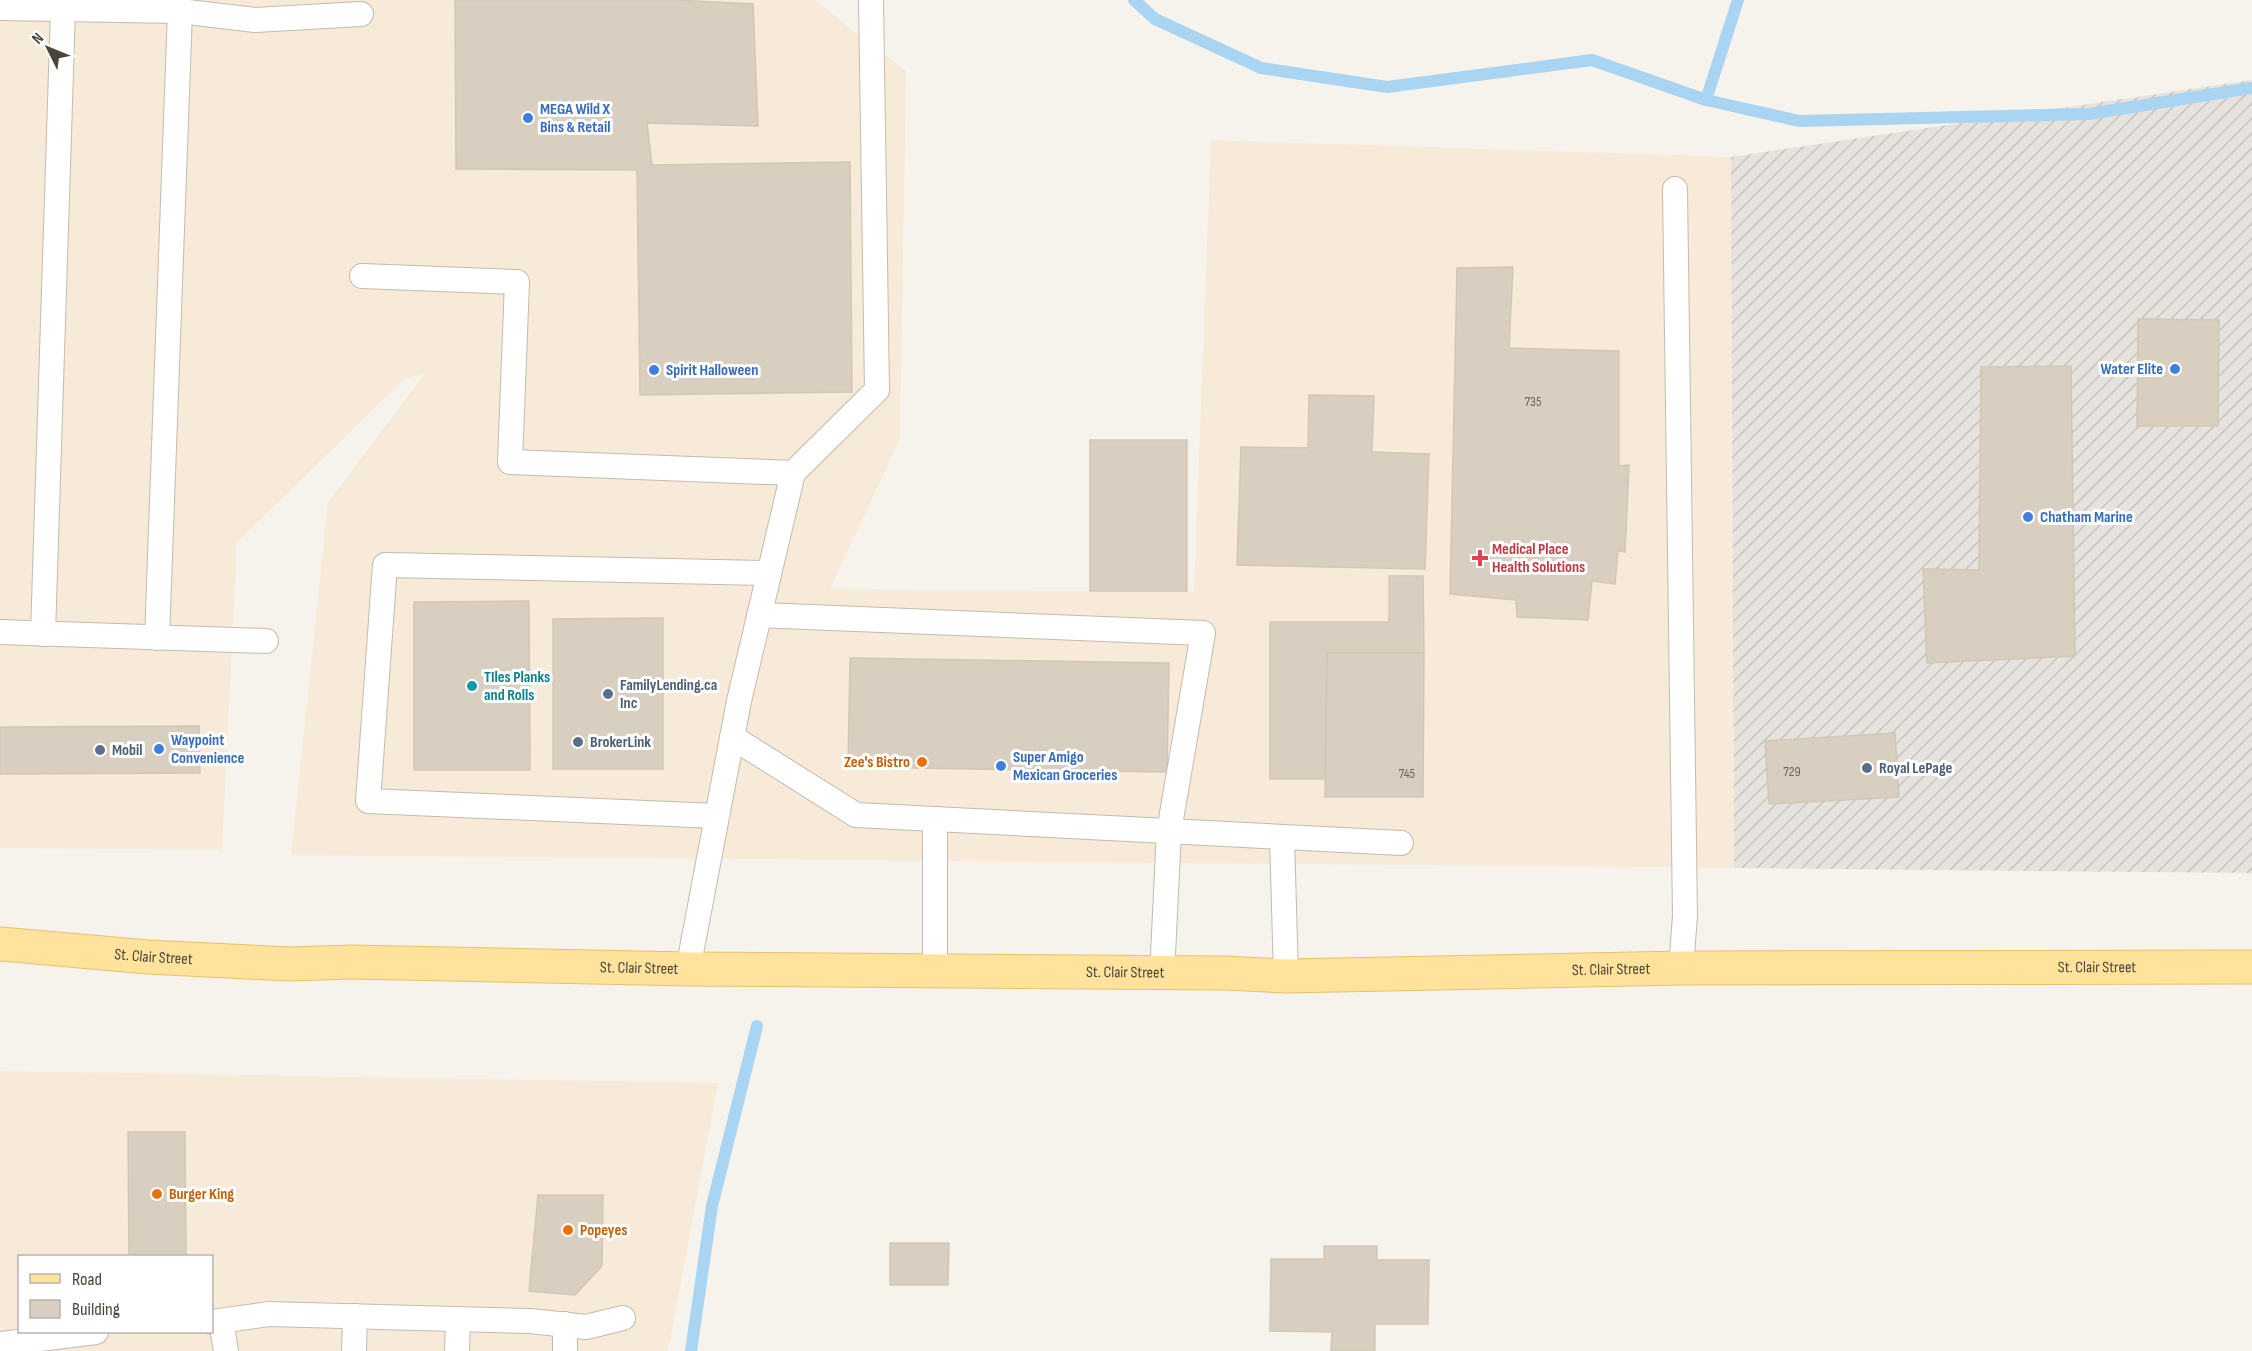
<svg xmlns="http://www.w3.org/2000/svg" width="2252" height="1351" font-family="'Sofia Sans Condensed',sans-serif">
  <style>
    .commercial { fill: #f7ead8; fill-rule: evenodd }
    .industrial { fill: url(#industrial-furrows) }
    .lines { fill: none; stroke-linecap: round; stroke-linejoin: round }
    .stream { stroke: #a9d4f2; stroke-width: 12 }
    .building { fill: #d8cfc1; stroke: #d3c7b4; stroke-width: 1.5 }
    .lane-casing { stroke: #c2bbae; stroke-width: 26 }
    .primary-casing { stroke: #e6c16a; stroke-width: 35 }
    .lane { stroke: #fff; stroke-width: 24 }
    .primary { stroke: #ffe39c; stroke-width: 33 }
    .shop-dot { fill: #3f7fe0; stroke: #fff; stroke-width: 2 }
    .health-dot { fill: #e0444e; stroke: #fff; stroke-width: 2 }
    .culture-dot { fill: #0f9aa8; stroke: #fff; stroke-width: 2 }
    .service-dot { fill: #5c6f8a; stroke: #fff; stroke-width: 2 }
    .food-dot { fill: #e8710a; stroke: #fff; stroke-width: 2 }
    .labels { text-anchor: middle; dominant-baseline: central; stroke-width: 6; stroke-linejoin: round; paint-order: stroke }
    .number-label { font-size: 14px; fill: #6e675b }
    .shop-label { font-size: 16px; font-weight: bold; fill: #366cbe; stroke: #fff; text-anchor: start }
    .health-label { font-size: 16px; font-weight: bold; fill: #be3a42; stroke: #fff; text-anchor: start }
    .culture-label { font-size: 16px; font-weight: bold; fill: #0d838f; stroke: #fff; text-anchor: start }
    .service-label { font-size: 16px; font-weight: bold; fill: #4e5e75; stroke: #fff; text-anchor: start }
    .food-label { font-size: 16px; font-weight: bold; fill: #c56008; stroke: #fff; text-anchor: start }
    .street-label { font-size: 16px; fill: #4b4439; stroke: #fff }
  </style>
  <defs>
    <pattern id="industrial-furrows" width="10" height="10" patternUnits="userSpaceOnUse" patternTransform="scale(1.5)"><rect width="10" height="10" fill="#e6e2dd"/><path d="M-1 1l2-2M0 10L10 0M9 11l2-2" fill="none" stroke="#c7c3be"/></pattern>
  </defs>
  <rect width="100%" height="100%" fill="#f6f3ec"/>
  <g class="commercial">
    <polygon points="0,0 814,0 906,71 900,439 830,589 1194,592 1211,140 1731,157 1734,868 291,855 328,502 426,372 404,380 237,542 222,850 0,848"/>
    <path d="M0,1071l718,12 -50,268h-668zM20,1256h192v76h-192z"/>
  </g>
  <polygon class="industrial" points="2252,80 2252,873 1734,868 1731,157"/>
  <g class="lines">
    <g class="stream">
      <polyline points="1134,0 1155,19 1261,68 1387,87 1592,60 1706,100 1799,121 2089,114 2252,88"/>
      <polyline points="1706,100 1738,0"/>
      <polyline points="691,1351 712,1206 757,1026"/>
    </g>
  </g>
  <g class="building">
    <polygon points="455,0 675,0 753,4 758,126 647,123 652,165 850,162 852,392 640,395 637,170 456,169"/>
    <polygon points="1513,267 1509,348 1619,351 1619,466 1629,465 1625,552 1618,551 1615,584 1592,581 1588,620 1517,617 1516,600 1450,594 1457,268"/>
    <polygon points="2138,319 2219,320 2218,426 2137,426"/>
    <polygon points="2071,366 2075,656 1927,663 1923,569 1979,570 1981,367"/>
    <polygon points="1309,395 1374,396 1372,452 1429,454 1425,569 1237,565 1241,447 1308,448"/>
    <rect x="1090" y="440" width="97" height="151"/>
    <polygon points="1389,576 1423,576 1424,653 1327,653 1327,779 1270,779 1270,622 1389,622"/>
    <polygon points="529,601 530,770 414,770 414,602"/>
    <polygon points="663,618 663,769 553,769 553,619"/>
    <polygon points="1327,653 1424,653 1423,797 1325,797"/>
    <polygon points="850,658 1169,663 1167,772 848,767"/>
    <polygon points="199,726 200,773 0,774 0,727"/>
    <polygon points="1895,733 1899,797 1769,804 1765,741"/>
    <polygon points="128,1132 185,1132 186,1256 129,1256"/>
    <polygon points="538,1195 603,1195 602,1266 575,1295 529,1291"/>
    <polygon points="890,1243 949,1243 948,1285 890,1285"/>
    <polygon points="1324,1246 1377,1246 1377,1260 1429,1260 1428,1324 1375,1324 1375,1351 1331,1351 1332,1332 1270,1331 1271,1259 1324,1259"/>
  </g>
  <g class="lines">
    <defs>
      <g id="lane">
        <polyline points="0,8 180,11 255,20 361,14"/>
        <polyline points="1675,189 1685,916 1681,968"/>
        <polyline points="362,276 517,282 510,462 793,473"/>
        <polyline points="759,615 1203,633 1169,831 1162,975"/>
        <polyline points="0,632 266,641"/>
        <polyline points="43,634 63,9"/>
        <polyline points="157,638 180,11"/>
        <polyline points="732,737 856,815 1401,843"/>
        <polyline points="716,816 368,801 385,565 769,573"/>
        <polyline points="1282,837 1286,976"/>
        <polyline points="688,969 739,701 793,473 877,390 871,0"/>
        <polyline points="935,969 935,819"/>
        <polyline points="221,1321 226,1351"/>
        <polyline points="212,1322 269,1314 530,1321 586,1327 623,1318"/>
        <polyline points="565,1324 565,1351"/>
        <polyline points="0,1344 96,1332"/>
        <polyline points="354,1351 355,1316"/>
        <polyline points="457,1351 458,1319"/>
      </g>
      <g id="primary">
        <path id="s1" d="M0,944l148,13 141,7 63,-2 336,7 536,4 62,3 395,-8 571,-1"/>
      </g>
    </defs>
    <use href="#lane" class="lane-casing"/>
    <use href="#primary" class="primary-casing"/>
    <use href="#lane" class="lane"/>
    <use href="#primary" class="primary"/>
  </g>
  <g class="shop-dot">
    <circle cx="528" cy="118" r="6"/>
    <circle cx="2175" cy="369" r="6"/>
    <circle cx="654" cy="370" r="6"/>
    <circle cx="2028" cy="517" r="6"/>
    <circle cx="159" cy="749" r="6"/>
    <circle cx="1001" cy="766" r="6"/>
  </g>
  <path class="health-dot" d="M1477 549h6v6h6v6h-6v6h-6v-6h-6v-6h6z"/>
  <circle class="culture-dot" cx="472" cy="686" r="6"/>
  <g class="service-dot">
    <circle cx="608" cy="694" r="6"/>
    <circle cx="578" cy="742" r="6"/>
    <circle cx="100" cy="750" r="6"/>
    <circle cx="1867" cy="768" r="6"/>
  </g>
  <g class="food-dot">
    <circle cx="922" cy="762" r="6"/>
    <circle cx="157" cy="1194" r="6"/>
    <circle cx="568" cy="1230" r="6"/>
  </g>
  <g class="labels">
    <g class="number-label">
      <text x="1533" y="401">735</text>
      <text x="1792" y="771">729</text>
      <text x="1407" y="773">745</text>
    </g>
    <g class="shop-label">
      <text x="540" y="109">MEGA Wild X<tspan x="540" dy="18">Bins &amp; Retail</tspan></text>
      <text x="2163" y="369" text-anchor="end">Water Elite</text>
      <text x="666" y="370">Spirit Halloween</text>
      <text x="2040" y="517">Chatham Marine</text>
      <text x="171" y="740">Waypoint<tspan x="171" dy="18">Convenience</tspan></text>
      <text x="1013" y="757">Super Amigo<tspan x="1013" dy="18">Mexican Groceries</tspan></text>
    </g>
    <g class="health-label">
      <text x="1492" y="549">Medical Place<tspan x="1492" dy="18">Health Solutions</tspan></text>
    </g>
    <g class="culture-label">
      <text x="484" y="677">TIles Planks<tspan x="484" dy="18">and Rolls</tspan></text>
    </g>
    <g class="service-label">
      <text x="620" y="685">FamilyLending.ca<tspan x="620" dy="18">Inc</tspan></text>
      <text x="590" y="742">BrokerLink</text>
      <text x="112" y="750">Mobil</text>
      <text x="1879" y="768">Royal LePage</text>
    </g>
    <g class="food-label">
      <text x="910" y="762" text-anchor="end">Zee's Bistro</text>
      <text x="169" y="1194">Burger King</text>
      <text x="580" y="1230">Popeyes</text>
    </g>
    <g class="street-label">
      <text stroke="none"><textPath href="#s1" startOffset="154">St. Clair Street</textPath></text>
      <text stroke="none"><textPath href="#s1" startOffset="640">St. Clair Street</textPath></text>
      <text stroke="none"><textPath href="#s1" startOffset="2098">St. Clair Street</textPath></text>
      <text stroke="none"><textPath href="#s1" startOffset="1612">St. Clair Street</textPath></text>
      <text stroke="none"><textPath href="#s1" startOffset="1126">St. Clair Street</textPath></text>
    </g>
  </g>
  <rect x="18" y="1255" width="195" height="78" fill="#ffffff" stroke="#b7b4b0" stroke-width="1.5"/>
  <rect x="30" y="1274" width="30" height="9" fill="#ffe39c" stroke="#b7b4b0" stroke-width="1.5"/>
  <text x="72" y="1285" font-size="18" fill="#4b4439">Road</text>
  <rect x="30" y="1300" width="30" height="18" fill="#d8cfc1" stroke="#b7b4b0" stroke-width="1.5"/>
  <text x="72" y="1315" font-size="18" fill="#4b4439">Building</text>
  <g transform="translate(48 48) rotate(313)" stroke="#ffffff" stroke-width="4.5" paint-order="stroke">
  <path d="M0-4.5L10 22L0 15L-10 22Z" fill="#4b4439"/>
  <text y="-9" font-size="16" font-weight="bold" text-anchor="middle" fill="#4b4439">N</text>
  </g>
</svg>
